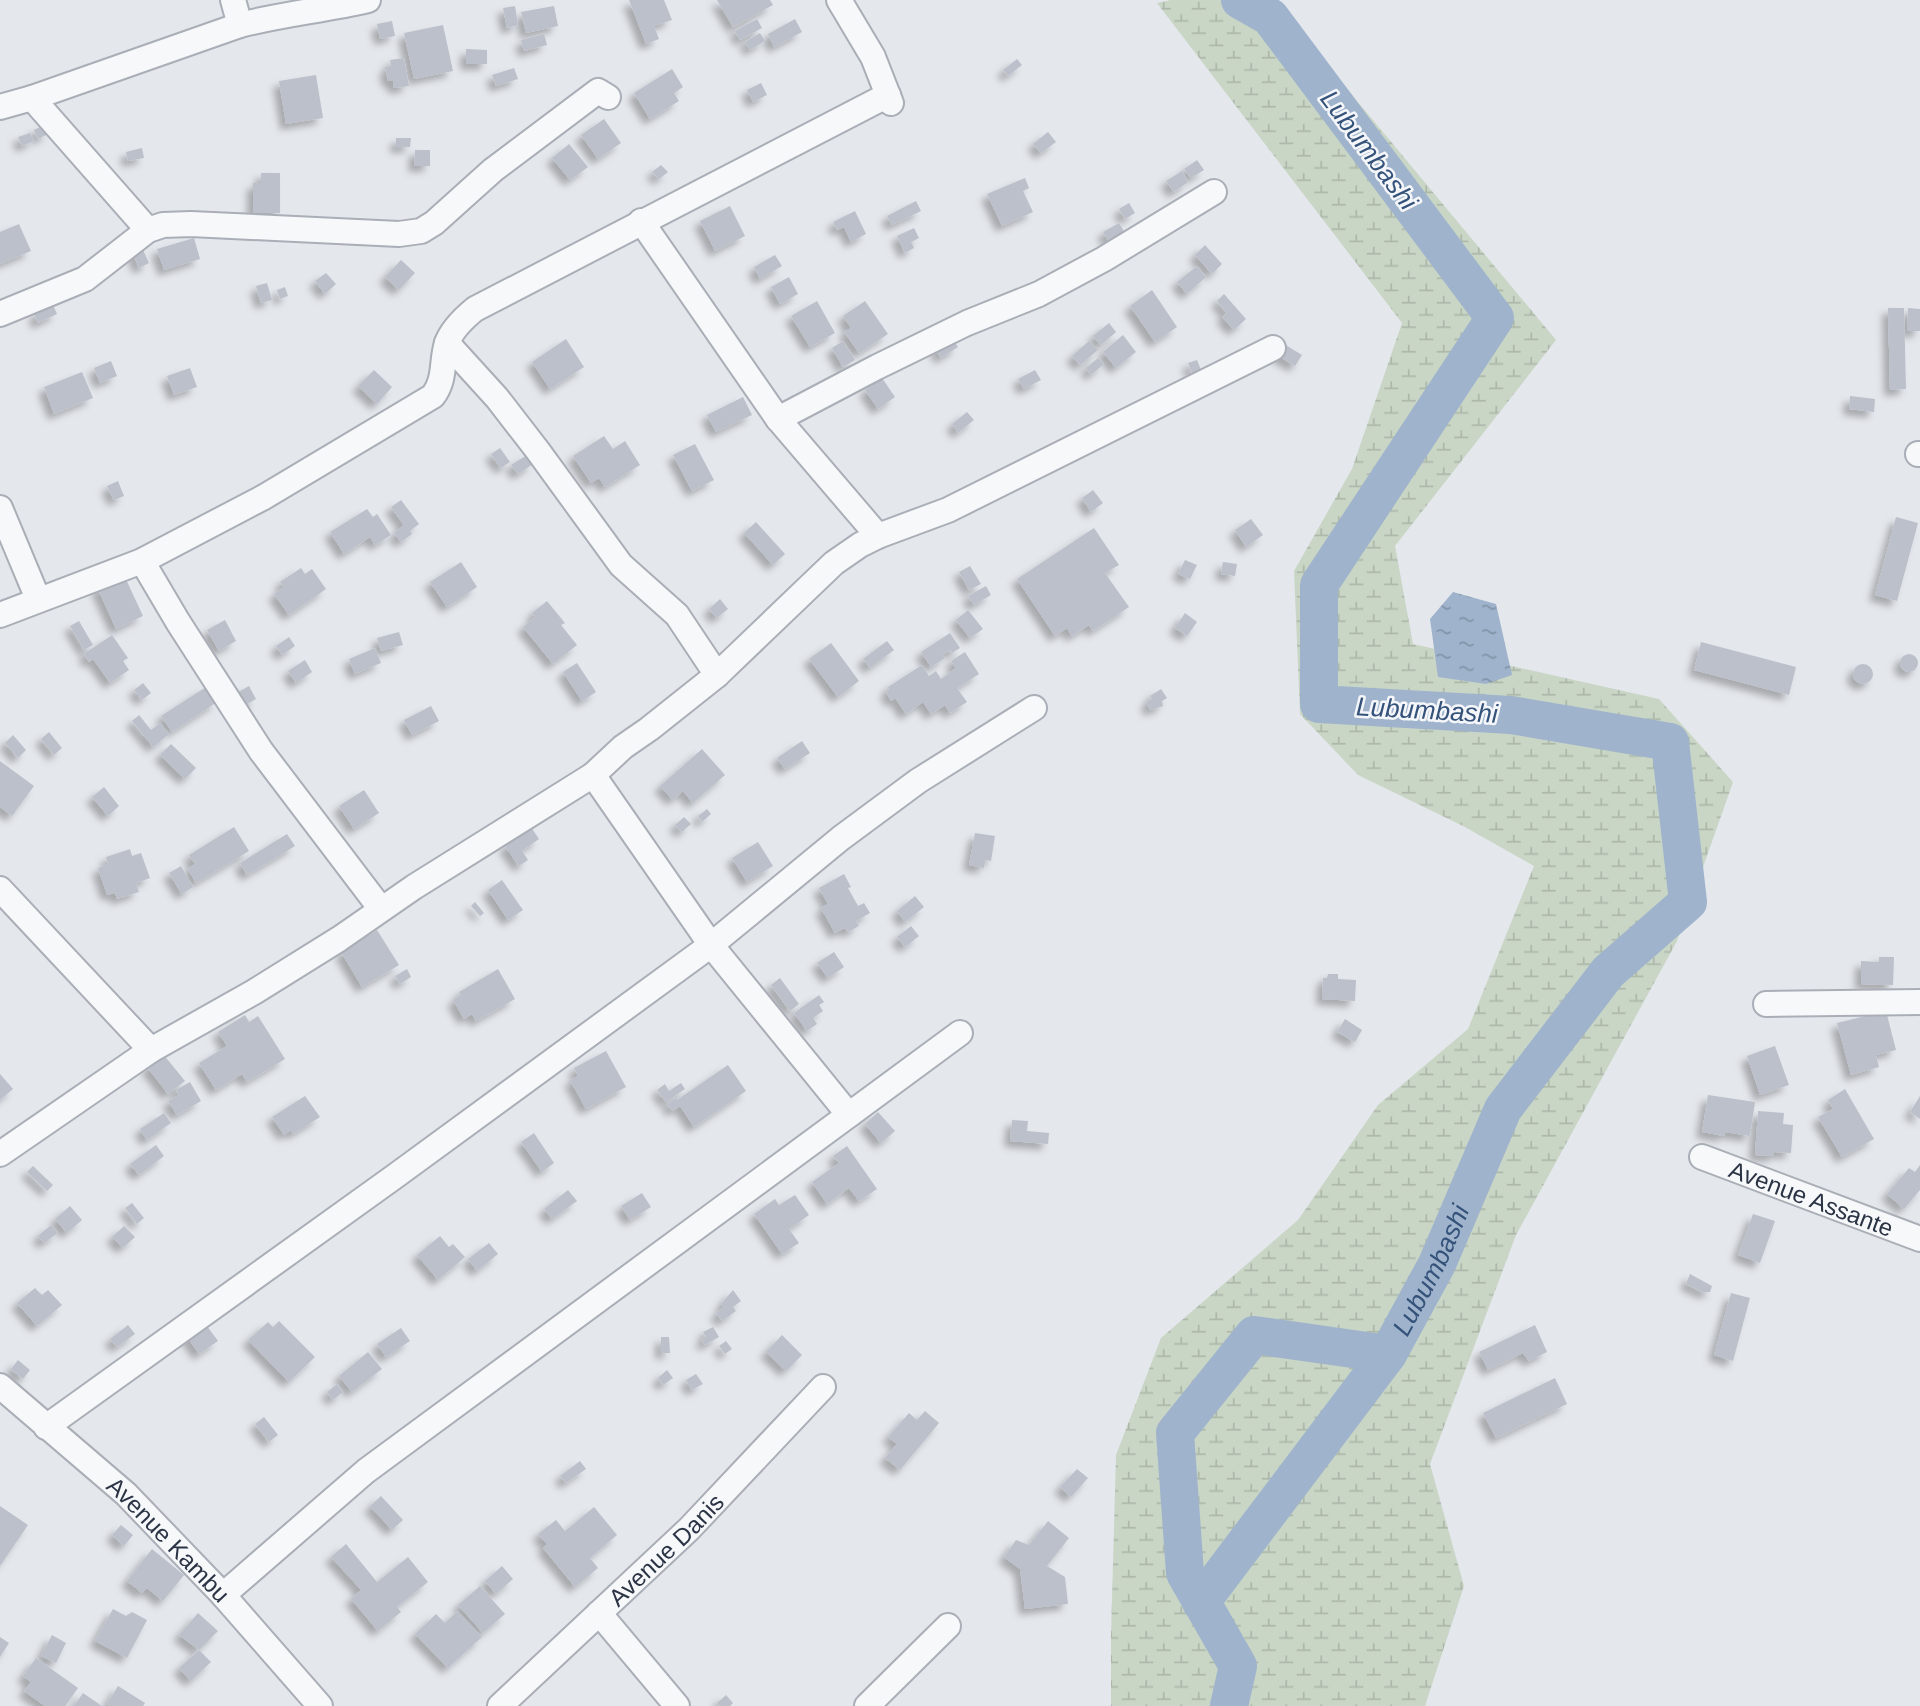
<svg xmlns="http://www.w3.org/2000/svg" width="1920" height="1706" font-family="Helvetica,sans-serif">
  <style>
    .wetland { fill: url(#wetland-marsh) }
    .water { fill: url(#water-ripples) }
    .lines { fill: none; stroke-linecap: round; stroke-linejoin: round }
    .river { stroke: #9fb4cc; stroke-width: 38 }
    .building { fill: #bbc0ca; filter: url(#shadow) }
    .minor-casing { stroke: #a9aeb7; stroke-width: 28 }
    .minor { stroke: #f7f8fa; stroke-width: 24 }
    .labels { text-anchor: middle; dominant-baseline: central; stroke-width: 5; stroke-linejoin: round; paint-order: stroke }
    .street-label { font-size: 24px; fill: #2b3445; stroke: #f4f6f9 }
    .water-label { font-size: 26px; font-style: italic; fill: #34527a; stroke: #f4f6f9 }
  </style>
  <defs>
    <pattern id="wetland-marsh" width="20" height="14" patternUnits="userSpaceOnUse" patternTransform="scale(1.75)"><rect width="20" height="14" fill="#c9d6c5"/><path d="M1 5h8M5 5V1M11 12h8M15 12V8" fill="none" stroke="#adb8ab"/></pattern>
    <pattern id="water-ripples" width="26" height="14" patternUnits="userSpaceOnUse" patternTransform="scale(1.75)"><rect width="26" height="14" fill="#9fb4cc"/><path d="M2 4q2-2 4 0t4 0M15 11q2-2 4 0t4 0" fill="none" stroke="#8293a7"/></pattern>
    <filter id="shadow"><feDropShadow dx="-6" dy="6" stdDeviation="3.5" flood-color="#0004"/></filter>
  </defs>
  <rect width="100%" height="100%" fill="#e4e7ec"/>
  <polygon class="wetland" points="1171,0 1273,0 1556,340 1395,546 1413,644 1659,699 1733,782 1677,941 1516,1235 1430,1464 1464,1586 1425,1706 1111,1706 1111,1635 1116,1455 1161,1338 1298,1220 1378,1105 1468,1029 1534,866 1465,827 1358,775 1300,714 1294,571 1352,469 1402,323 1157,3"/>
  <polygon class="water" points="1453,592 1496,604 1512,675 1486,684 1438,677 1430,619"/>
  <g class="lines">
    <g class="river">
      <polyline points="1201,1602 1388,1354"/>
      <path id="s1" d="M1229,1706l9,-40 -53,-93 -10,-140 79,-98 134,19 49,-90 66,-155 105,-137 80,-70 -18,-160 -159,-27 -192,-11v-119l176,-267 -225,-301 -30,-17"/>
    </g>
  </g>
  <g class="building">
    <polygon points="629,0 664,0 672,20 654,26 659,39 646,44"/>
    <polygon points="717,0 770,0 773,5 733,27"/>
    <polygon points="515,6 518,25 507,28 503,8"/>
    <polygon points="554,6 558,26 526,33 521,12"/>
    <polygon points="757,19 762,28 740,40 735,31"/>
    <polygon points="795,19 802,32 774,47 768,34"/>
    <polygon points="392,21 395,36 380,39 377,24"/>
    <polygon points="443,25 453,71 414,79 404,33"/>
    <polygon points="760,33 765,41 750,50 745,42"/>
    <polygon points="544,34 547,45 524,51 521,40"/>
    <polygon points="466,49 487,50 487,64 466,64"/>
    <polygon points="404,58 409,86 394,88 393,81 388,81 385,67 391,66 390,60"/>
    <polygon points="1017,59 1022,65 1008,76 1003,70"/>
    <polygon points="514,68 518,79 496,86 492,75"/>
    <polygon points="672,69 683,87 674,93 679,101 650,119 634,93"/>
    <polygon points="316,75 323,118 286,124 279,81"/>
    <polygon points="761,83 767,95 753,102 747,90"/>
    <polygon points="604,119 621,143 598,159 581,135"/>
    <polygon points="44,125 48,134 38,139 34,130"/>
    <polygon points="1048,132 1056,142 1041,153 1033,144"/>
    <polygon points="30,133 34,141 22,146 18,137"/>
    <polygon points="396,138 411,138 410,147 396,147"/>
    <polygon points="569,144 588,167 570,180 552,158"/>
    <polygon points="142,148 144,158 128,161 126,152"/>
    <polygon points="415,150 430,150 430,166 414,166"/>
    <polygon points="1197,160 1204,170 1191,178 1184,169"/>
    <polygon points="661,165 668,172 659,179 652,172"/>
    <polygon points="1182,171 1188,182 1174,192 1166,181"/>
    <polygon points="261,173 280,173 280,213 253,213 253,183 261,183"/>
    <polygon points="1025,178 1029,188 1023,191 1033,212 1002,226 987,194"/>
    <polygon points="916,201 921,211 892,225 887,216"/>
    <polygon points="1129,203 1135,213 1125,219 1119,209"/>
    <polygon points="730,206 745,236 715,251 700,221"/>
    <polygon points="855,211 866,234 851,242 844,227 837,230 833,222"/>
    <polygon points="1119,223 1125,233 1109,242 1103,232"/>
    <polygon points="19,224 31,251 0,264 0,232"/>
    <polygon points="914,228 919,238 911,242 914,248 905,253 897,236"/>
    <polygon points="194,238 200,259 164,270 157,249"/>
    <polygon points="139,241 149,263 139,268 130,245"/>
    <polygon points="1205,245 1222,264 1212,274 1195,255"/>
    <polygon points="775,255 782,266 760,279 754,267"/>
    <polygon points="401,260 415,273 399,290 385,277"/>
    <polygon points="1197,266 1206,277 1187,294 1177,282"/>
    <polygon points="326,273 336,284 325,294 315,281"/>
    <polygon points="789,277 798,294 780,304 771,287"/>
    <polygon points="267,283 272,300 261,303 256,286"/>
    <polygon points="285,287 288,296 280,299 277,290"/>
    <polygon points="1152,290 1177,327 1155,342 1130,306"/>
    <polygon points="1224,294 1246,319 1234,330 1222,317 1227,313 1217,301"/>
    <polygon points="817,301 835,333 810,347 791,316"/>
    <polygon points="865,301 888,334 859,353 844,332 851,328 843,316"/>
    <polygon points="53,305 57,314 38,323 34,314"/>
    <polygon points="1888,308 1904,308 1906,389 1890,390"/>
    <polygon points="1908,308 1920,309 1920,331 1907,331"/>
    <polygon points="1109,323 1116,332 1101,345 1093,336"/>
    <polygon points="1123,335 1136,352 1116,368 1103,352"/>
    <polygon points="952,338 958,347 941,358 935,348"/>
    <polygon points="566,339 584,367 550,389 532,362"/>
    <polygon points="843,341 855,360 843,367 832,348"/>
    <polygon points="1089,341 1098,350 1080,365 1072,356"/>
    <polygon points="1284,344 1302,355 1295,366 1277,355"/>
    <polygon points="1098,358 1104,364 1091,375 1086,368"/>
    <polygon points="1197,360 1201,370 1192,373 1188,363"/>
    <polygon points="111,361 117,376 100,383 94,368"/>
    <polygon points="190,368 197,387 174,395 167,376"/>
    <polygon points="374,370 392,387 377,404 358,386"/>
    <polygon points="1035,370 1041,380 1024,389 1018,379"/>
    <polygon points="82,372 93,398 54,414 44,387"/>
    <polygon points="882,378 895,397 878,409 865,390"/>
    <polygon points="1850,396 1875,399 1874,412 1849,409"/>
    <polygon points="743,397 752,415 716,432 707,415"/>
    <polygon points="967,412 974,420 958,433 952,424"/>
    <polygon points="604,436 613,449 625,441 640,465 605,487 599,478 591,483 573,456"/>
    <polygon points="695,444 714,480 692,491 673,455"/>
    <polygon points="500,448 510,462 501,468 491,454"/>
    <polygon points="527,455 533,464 518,474 511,465"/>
    <polygon points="118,481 124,496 114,500 107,486"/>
    <polygon points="1093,490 1103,503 1091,512 1082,498"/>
    <polygon points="401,500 419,524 410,531 412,534 401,542 394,533 404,525 391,507"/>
    <polygon points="367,509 373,517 377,514 391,535 375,545 370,537 344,554 330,532"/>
    <polygon points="1896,517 1918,523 1897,601 1875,595"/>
    <polygon points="1251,519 1263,535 1246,547 1235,530"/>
    <polygon points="756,522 785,554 773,565 744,533"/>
    <polygon points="1094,528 1119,565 1105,573 1129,607 1093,631 1089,625 1072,636 1067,628 1055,636 1017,579"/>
    <polygon points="1185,560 1197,565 1190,579 1178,574"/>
    <polygon points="461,562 477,587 447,607 430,582"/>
    <polygon points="1223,562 1237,564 1235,576 1221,574"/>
    <polygon points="970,566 981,584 969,590 959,572"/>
    <polygon points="301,568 305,574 312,569 326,589 289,615 274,594 284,587 280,582"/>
    <polygon points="124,575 143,616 116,629 97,587"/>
    <polygon points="986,586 991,595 974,605 968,596"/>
    <polygon points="720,599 728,609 717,618 709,609"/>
    <polygon points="547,601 565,623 561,625 577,645 553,664 523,627 535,617 532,613"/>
    <polygon points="968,610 983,629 970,638 956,620"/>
    <polygon points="1185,613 1197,622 1187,636 1175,628"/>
    <polygon points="225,620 236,641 219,651 207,630"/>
    <polygon points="79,621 93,645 84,650 70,626"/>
    <polygon points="399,632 403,645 381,651 377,638"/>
    <polygon points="950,633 960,648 952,653 950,650 942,655 945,658 931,667 921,652"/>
    <polygon points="112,635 128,658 123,661 129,670 110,683 93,659 89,662 84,654"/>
    <polygon points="289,637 295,646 282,655 276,646"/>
    <polygon points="887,641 894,650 870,668 863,659"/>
    <polygon points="1701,642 1796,667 1789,695 1694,670"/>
    <polygon points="831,643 859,681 838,697 809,659"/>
    <polygon points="375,648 381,663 355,674 349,659"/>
    <polygon points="965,652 979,674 957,688 967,702 950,713 945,705 931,714 923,702 906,714 895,698 891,701 886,692 889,689 888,687 922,665 929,676 936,671 941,679 956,668 951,661"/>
    <circle cx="1909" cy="663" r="9"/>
    <polygon points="305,660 312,672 296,683 288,671"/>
    <polygon points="577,663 596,692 582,701 563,672"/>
    <circle cx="1863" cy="674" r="10"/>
    <polygon points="143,683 151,693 142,700 134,690"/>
    <polygon points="249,686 256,699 240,708 233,695"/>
    <polygon points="206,687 217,702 172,732 161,716"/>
    <polygon points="1161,689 1167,698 1162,701 1163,706 1150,710 1146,702 1152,699 1150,696"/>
    <polygon points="431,706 439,721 412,735 404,720"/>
    <polygon points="139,715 151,730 160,723 169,734 153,747 132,721"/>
    <polygon points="49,732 62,748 54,755 41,739"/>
    <polygon points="13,735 26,750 18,758 5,743"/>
    <polygon points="802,741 810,753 785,769 777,758"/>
    <polygon points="171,744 196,768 185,779 160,755"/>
    <polygon points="702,749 725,775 693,803 683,791 673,800 660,786"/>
    <polygon points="0,761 34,786 12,816 0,807"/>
    <polygon points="104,787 119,806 108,816 92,797"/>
    <polygon points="364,790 379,813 354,829 339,806"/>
    <polygon points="707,809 711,814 702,822 698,816"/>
    <polygon points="684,817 691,824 682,832 675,825"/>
    <polygon points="234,827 249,851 196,883 188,869 195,864 189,855"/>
    <polygon points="531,827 539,839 522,851 528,860 519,866 505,846"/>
    <polygon points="975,833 995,836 991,861 985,860 984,868 969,865"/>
    <polygon points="287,834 295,846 247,875 240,863"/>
    <polygon points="758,842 773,866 747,882 732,858"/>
    <polygon points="130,849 132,856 141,853 150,878 136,883 139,892 117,899 115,893 107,895 98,868 108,864 106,857"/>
    <polygon points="181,866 193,887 182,894 169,873"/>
    <polygon points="844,874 851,887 848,888 858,906 864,903 870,913 856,921 859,926 848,932 845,928 835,933 821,908 828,904 819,888"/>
    <polygon points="502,880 523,910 508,920 488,890"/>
    <polygon points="915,896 924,907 905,922 897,911"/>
    <polygon points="475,902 484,913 480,916 471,906"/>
    <polygon points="911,926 919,936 905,947 897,937"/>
    <polygon points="377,930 399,965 362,987 341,952"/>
    <polygon points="834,952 844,967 828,978 817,963"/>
    <polygon points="1879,957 1894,957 1893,985 1861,984 1861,961 1879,962"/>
    <polygon points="407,969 411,977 400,984 395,976"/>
    <polygon points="498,969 515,999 476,1021 472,1014 464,1019 453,1000 461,995 459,992"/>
    <polygon points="1328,974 1338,974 1338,979 1356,980 1355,1001 1322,999 1323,978 1327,978"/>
    <polygon points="780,978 799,1004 790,1011 771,985"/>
    <polygon points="819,995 824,1002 819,1005 823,1011 813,1018 817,1024 807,1031 794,1013"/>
    <polygon points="1886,1011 1896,1050 1876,1055 1879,1067 1851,1075 1837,1023"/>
    <polygon points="245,1015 249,1022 258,1016 285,1059 247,1082 242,1074 216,1090 199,1063 227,1046 218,1032"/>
    <polygon points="1345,1019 1362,1030 1355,1042 1337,1032"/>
    <polygon points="1775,1046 1789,1085 1760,1095 1747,1056"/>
    <polygon points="606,1051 626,1087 586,1109 570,1080 578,1076 574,1068"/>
    <polygon points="163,1054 185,1081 168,1094 147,1067"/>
    <polygon points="728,1065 746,1091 694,1127 680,1106 673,1111 667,1104 676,1098 677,1100"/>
    <polygon points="0,1074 13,1089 0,1100"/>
    <polygon points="190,1082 201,1101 177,1115 168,1101 179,1095 176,1090"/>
    <polygon points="681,1083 685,1089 666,1102 657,1090 665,1084 669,1091"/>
    <polygon points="1845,1089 1874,1139 1842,1157 1818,1117 1833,1109 1828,1100"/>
    <polygon points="1708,1095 1755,1102 1750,1136 1725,1132 1724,1136 1702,1132"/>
    <polygon points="305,1096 320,1117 293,1134 291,1130 284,1135 272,1117"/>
    <polygon points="1920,1096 1920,1119 1910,1112"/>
    <polygon points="1758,1111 1784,1113 1783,1124 1793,1125 1791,1153 1774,1152 1774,1156 1755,1155"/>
    <polygon points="878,1112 895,1131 881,1143 865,1124"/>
    <polygon points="164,1113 171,1123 147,1140 140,1129"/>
    <polygon points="1012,1120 1028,1121 1027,1131 1049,1133 1048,1144 1010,1141"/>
    <polygon points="534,1133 554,1163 542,1172 521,1142"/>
    <polygon points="156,1145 164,1156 139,1175 130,1164"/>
    <polygon points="847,1146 877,1189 859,1201 849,1188 827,1204 812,1182 839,1163 833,1156"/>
    <polygon points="1920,1165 1920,1190 1904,1209 1887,1194 1909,1168 1915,1172"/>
    <polygon points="33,1166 53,1185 47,1191 27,1172"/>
    <polygon points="568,1190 577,1201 552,1219 544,1209"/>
    <polygon points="642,1193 651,1207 630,1220 621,1206"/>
    <polygon points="795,1195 809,1215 789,1229 799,1243 782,1254 754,1214 775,1199 779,1205"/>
    <polygon points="132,1203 144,1218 137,1224 125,1208"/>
    <polygon points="70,1206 82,1220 67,1233 55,1219"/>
    <polygon points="1753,1214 1775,1221 1760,1263 1738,1255"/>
    <polygon points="51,1225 58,1233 44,1243 38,1236"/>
    <polygon points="124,1226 135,1237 123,1248 112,1237"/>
    <polygon points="440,1236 449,1247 453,1244 465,1257 438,1280 417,1255"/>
    <polygon points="489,1243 498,1254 477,1271 468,1259"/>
    <polygon points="1690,1274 1712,1286 1710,1292 1703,1292 1686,1284"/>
    <polygon points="35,1288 42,1295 48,1290 62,1305 37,1326 17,1303"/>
    <polygon points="733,1290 741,1301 733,1307 736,1311 722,1321 716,1313 724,1307 721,1304"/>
    <polygon points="1731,1293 1750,1298 1733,1361 1714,1355"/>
    <polygon points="279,1321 315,1357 289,1382 248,1340 268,1322 273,1327"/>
    <polygon points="204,1322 218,1341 199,1354 186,1335"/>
    <polygon points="128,1325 135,1334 117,1347 110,1339"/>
    <polygon points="1535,1325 1547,1352 1529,1361 1523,1353 1488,1370 1479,1352"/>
    <polygon points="713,1327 719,1337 705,1345 701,1340 706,1337 703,1332"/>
    <polygon points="401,1328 410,1341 386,1357 377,1344"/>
    <polygon points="782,1335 802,1355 786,1371 766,1352"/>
    <polygon points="661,1337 669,1337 670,1353 661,1353"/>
    <polygon points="726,1341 732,1349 725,1354 719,1346"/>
    <polygon points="368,1352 382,1369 352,1392 339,1376"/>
    <polygon points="18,1360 30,1370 23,1379 11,1369"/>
    <polygon points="667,1370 673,1378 663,1385 658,1378"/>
    <polygon points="696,1374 703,1384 692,1390 686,1380"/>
    <polygon points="1555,1378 1567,1404 1496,1438 1483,1413"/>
    <polygon points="337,1384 343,1392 333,1400 327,1392"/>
    <polygon points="925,1411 939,1423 900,1470 885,1458 897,1444 888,1437 909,1413 917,1420"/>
    <polygon points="264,1417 278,1435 269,1442 255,1424"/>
    <polygon points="580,1461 586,1469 566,1483 560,1476"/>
    <polygon points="1077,1469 1088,1478 1071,1497 1060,1487"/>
    <polygon points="381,1496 403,1520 392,1530 370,1506"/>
    <polygon points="0,1506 28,1525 0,1566"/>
    <polygon points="594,1507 617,1535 590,1558 598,1568 575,1587 543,1548 547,1544 538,1534 556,1520 565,1531"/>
    <polygon points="1048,1521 1069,1538 1047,1566 1065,1577 1068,1604 1025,1609 1020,1569 1004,1557 1016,1540 1029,1545"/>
    <polygon points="121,1525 133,1535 124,1546 112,1535"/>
    <polygon points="346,1544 377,1582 408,1557 428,1582 397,1607 401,1612 378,1631 351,1599 361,1590 331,1557"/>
    <polygon points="152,1549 184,1575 163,1601 147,1588 142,1593 127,1581"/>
    <polygon points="502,1566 513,1579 496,1594 485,1581"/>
    <polygon points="480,1586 505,1614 483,1633 458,1605"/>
    <polygon points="113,1609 126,1616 132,1612 147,1620 127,1658 95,1641"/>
    <polygon points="457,1611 482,1637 448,1668 415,1634 436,1614 445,1623"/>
    <polygon points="198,1613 218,1631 199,1650 179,1635"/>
    <polygon points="52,1635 66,1643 56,1663 41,1656"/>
    <polygon points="0,1637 9,1643 0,1657"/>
    <polygon points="199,1650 211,1662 191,1681 179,1668"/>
    <polygon points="36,1658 78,1688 65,1706 45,1706 24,1691 31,1682 23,1676"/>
    <polygon points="118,1686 145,1703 143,1706 111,1706 107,1704"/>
    <polygon points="83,1693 102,1706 74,1706"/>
    <polygon points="726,1695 733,1703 730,1706 720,1706 717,1703"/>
  </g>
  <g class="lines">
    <defs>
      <g id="minor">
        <polyline points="233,0 240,25"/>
        <polyline points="839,0 873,57 891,103"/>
        <polyline points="32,98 148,230"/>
        <path d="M0,107l32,-9 208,-73c42,-11 85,-15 128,-25"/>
        <polyline points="641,221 778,419 878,536"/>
        <polyline points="0,314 85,279 148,230 163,225 191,224 399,234 421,231 434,223 493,170 598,91 608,97"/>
        <polyline points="447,343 497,398 538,451 621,565 677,615 717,675"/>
        <polyline points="778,419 877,367 967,323 1039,294 1104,259 1214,192"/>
        <polyline points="1918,454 1920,454"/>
        <polyline points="0,508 38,599"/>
        <polyline points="142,561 178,622 261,751 381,909"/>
        <path d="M0,615l142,-54 122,-64 169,-101c13,-17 8,-35 14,-53 5,-14 17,-25 28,-34l413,-214"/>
        <polyline points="593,775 711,945 849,1115"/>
        <polyline points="0,889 151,1050"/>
        <polyline points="1766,1004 1920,1002"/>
        <polyline points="0,1154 151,1050 254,992 339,939 414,887 593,775 623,747 649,729 717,675 834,563 860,545 878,536 948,510 1273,348"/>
        <path id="s2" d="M1702,1157l218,82"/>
        <path id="s3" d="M0,1386l126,108 97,101 97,111"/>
        <polyline points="46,1427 394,1177 711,945 841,838 918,781 1034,708"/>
        <polyline points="223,1595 366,1471 960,1033"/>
        <polyline points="599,1613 677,1706"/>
        <path id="s4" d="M500,1706l189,-177 134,-142"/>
        <polyline points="867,1706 948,1626"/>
      </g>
    </defs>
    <use href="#minor" class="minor-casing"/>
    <use href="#minor" class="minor"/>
  </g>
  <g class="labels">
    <g class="street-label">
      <text stroke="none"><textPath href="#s2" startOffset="117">Avenue Assante</textPath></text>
      <text stroke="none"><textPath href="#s3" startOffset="228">Avenue Kambu</textPath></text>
      <text stroke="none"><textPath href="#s4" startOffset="228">Avenue Danis</textPath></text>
    </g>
    <g class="water-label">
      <text transform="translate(1369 150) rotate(53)">Lubumbashi</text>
      <text transform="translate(1427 710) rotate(3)">Lubumbashi</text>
      <text stroke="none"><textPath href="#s1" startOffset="644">Lubumbashi</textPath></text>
    </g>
  </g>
</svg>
